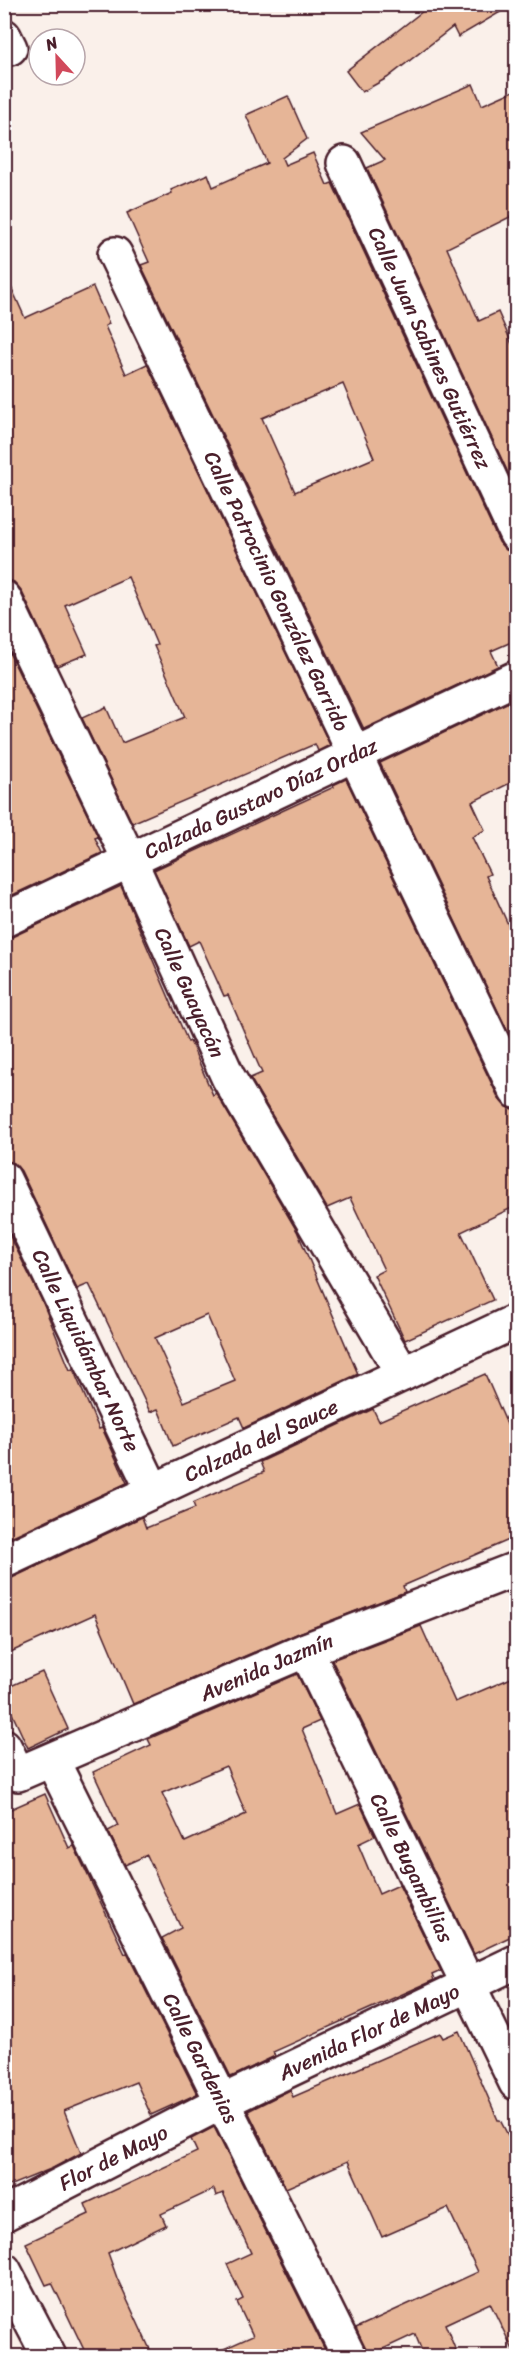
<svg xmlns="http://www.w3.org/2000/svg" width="521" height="2361" font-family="Sriracha,sans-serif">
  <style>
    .building { fill: #e6b597; stroke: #4a1f2b; stroke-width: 1.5; fill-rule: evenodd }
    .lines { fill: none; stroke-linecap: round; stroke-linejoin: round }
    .minor-casing { stroke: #4a1f2b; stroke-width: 38 }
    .minor { stroke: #fff; stroke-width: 33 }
    .labels { text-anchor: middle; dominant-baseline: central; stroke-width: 4.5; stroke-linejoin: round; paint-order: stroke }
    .street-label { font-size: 21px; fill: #4a1f2b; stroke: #fff }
  </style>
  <rect width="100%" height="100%" fill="#faf0ea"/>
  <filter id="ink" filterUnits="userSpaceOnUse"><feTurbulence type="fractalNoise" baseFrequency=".0167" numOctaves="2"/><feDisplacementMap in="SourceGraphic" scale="12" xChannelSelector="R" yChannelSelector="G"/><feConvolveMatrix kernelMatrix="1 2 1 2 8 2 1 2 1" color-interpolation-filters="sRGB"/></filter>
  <g filter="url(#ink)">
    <g class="building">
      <polygon points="432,4 514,4 458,37 453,27 387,78 362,92 346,71"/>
      <polygon points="473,84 482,105 516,90 516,214 447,248 479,321 498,312 516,353 516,490 367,168 385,160 361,132"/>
      <path d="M288,96l19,43 -25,19 3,7 28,-12 14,32 5,-2 167,359 7,8 10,2v88l-25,11 7,15 -134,63 -223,-464 8,-3 -22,-49 45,-20 -1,-3 37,-16 5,13 54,-24 -21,-48zM343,384l31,74 -79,34 -33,-74z"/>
      <polygon points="4,271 25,318 93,287 109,324 105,326 126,374 147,364 330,745 318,751 315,744 132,823 82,718 106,707 122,743 185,717 154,646 157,645 128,577 65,605 87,654 57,666 21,590 14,582 4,579"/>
      <polygon points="4,642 98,837 95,838 102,853 4,899"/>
      <polygon points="513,700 516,708 516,780 472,802 485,830 472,837 490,874 486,876 516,942 516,1049 380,763"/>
      <polygon points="346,779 499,1099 506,1107 516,1109 516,1206 461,1232 493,1300 405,1340 374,1275 384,1270 350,1198 327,1208 250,1078 262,1073 228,995 224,996 199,941 189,946 154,870 334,787 333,785"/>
      <path d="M121,886l67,156 2,-1 23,54 3,-2 81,138 61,143 -114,54 -5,-11 -66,29 -15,-37 -8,3 -61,-128 -12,5 -56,-118 -7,-8 -10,-3v-222l8,-1zM207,1315l28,66 -51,21 -29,-64z"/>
      <polygon points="4,1224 43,1303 70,1370 73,1369 99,1429 102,1428 127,1483 4,1540"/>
      <polygon points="485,1374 516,1445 516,1537 403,1586 405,1592 299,1633 133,1704 95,1614 4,1655 4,1579 12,1578 142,1517 146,1528 195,1508 193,1503 264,1472 260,1462 373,1409 379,1421"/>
      <polygon points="421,1626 455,1702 516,1676 516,1934 474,1954 332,1660"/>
      <polygon points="42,1672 68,1729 28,1748 4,1696 4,1689"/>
      <path d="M297,1674l23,47 -18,8 35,85 23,-10 15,32 -17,8 21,50 20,-9 42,86 -9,4 2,5 -161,72 2,4 -44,21 -69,-139 19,-10 -20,-42 -14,-31 -22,10 -17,-34 10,-5 -25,-54 58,-27 -3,-6zM226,1766l20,48 -61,28 -23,-49z"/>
      <polygon points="45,1794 69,1848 74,1846 125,1954 127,1953 197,2094 151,2115 136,2082 64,2111 81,2153 53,2168 4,2188 4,1812"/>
      <polygon points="459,2031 498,2120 500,2120 510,2139 516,2136 516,2356 490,2303 445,2324 458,2356 424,2356 415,2334 368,2356 356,2328 478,2272 448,2208 382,2237 348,2161 286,2188 248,2111 290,2090 293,2097 440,2033 443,2038"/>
      <polygon points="214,2127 328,2356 208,2356 253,2336 237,2302 243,2299 227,2264 251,2253 223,2193 216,2196 214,2189 161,2214 166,2225 108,2253 117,2278 153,2356 87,2356 52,2283 46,2285 26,2243 89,2214 85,2204 197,2152 191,2139"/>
    </g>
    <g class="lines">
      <defs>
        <g id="minor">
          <polyline points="4,36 10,48"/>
          <path id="s1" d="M344,163l172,371"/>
          <path id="s2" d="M115,254l401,837"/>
          <path id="s3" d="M4,598l126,263 98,216 175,297"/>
          <path id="s4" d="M4,920l512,-242"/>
          <path id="s5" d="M4,1179l149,312"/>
          <path id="s6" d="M4,1561l512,-240"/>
          <path id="s7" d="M306,1650l210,433"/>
          <path id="s8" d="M4,1746l14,28 288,-124 210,-81"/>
          <path id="s9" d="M52,1760l297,596"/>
          <path id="s10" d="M4,2214l218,-112 294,-140"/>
          <polyline points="4,2270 49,2356"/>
        </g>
      </defs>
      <use href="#minor" class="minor-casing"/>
      <use href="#minor" class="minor"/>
    </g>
  </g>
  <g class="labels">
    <g class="street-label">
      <text stroke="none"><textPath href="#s1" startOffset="204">Calle Juan Sabines Gutiérrez</textPath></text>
      <text stroke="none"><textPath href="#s2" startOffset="374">Calle Patrocinio González Garrido</textPath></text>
      <text stroke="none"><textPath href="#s4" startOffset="284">Calzada Gustavo Díaz Ordaz</textPath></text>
      <text stroke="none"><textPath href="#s3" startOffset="436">Calle Guayacán</textPath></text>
      <text stroke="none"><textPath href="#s5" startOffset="190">Calle Liquidámbar Norte</textPath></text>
      <text stroke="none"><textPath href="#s6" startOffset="284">Calzada del Sauce</textPath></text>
      <text stroke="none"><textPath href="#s8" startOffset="302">Avenida Jazmín</textPath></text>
      <text stroke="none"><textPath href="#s7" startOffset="242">Calle Bugambilias</textPath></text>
      <text stroke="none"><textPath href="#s10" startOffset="408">Avenida Flor de Mayo</textPath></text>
      <text stroke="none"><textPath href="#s9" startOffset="333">Calle Gardenias</textPath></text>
      <text stroke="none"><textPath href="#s10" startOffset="123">Flor de Mayo</textPath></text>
    </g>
  </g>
  <rect width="521" height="2361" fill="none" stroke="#fff" stroke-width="24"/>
  <rect x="12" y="12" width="497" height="2337" fill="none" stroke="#4a1f2b" stroke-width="2" filter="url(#ink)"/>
  <g transform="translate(57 57) rotate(338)"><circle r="28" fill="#ffffff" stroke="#b7a5aa" stroke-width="1.5"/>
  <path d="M0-4.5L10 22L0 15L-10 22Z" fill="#d1495b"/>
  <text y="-9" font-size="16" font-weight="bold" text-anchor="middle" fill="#4a1f2b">N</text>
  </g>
</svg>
